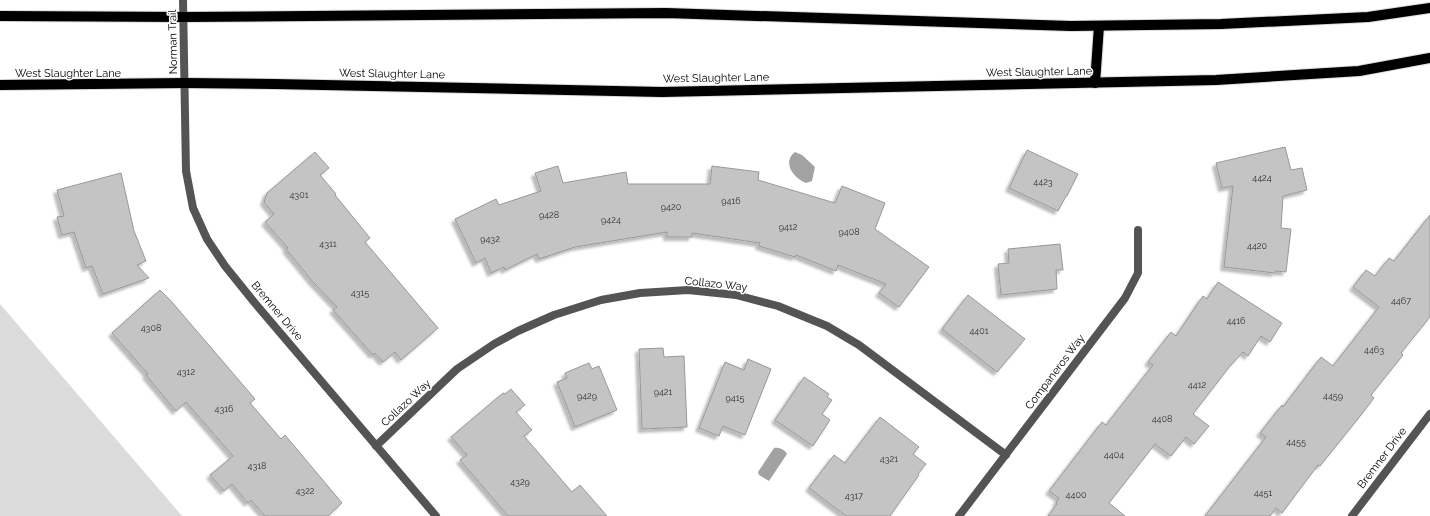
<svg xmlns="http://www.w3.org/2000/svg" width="1430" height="516" font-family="Raleway,sans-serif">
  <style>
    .green { fill: #dbdbdb }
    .water { fill: #a2a2a2 }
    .building { fill: #c4c4c4; stroke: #989898; filter: url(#shadow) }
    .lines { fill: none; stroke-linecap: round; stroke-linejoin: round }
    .primary-casing { stroke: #dbdbdb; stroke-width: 12 }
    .minor { stroke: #545454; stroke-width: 8 }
    .primary { stroke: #000; stroke-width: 10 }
    .labels { text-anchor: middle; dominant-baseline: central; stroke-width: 3; stroke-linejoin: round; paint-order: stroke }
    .number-label { font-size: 9px; fill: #313131 }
    .street-label { font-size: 11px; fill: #000; stroke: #fff }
  </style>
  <defs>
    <filter id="shadow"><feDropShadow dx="-3.5" dy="3.5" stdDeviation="1" flood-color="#0004"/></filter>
  </defs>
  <rect width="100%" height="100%" fill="#fff"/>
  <polygon class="green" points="0,304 182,516 0,516"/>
  <g class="water">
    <path d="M795,152l7,3 13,12 -3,14 -6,2c-11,-4 -25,-20 -11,-31z"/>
    <path d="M774,448c5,-1 11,2 13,6l-18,27 -10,-6 -1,-3z"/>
  </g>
  <g class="building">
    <polygon points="1285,147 1291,170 1302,168 1307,190 1283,196 1281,228 1291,229 1286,272 1275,271 1275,273 1224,267 1233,186 1222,188 1216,163"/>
    <polygon points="1027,150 1078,174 1067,196 1066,196 1058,211 1009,188"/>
    <polygon points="315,152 329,168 320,175 336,194 335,195 370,238 365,242 438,328 401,360 395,352 383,362 375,353 373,355 333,310 337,307 313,282 286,249 288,248 265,222 274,214 264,202 267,193"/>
    <polygon points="558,166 563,183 626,172 628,184 710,184 712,166 759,172 758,180 835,203 842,186 885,203 875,229 929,267 899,307 879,293 886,284 838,265 836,271 796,255 795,257 759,246 760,243 692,233 692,237 667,237 667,232 575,247 539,259 537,254 505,270 504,267 491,273 485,258 476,263 455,219 496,199 499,205 541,191 535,173"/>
    <polygon points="121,173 134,231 146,261 137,265 149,278 103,294 92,266 86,268 74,232 62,235 57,217 64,216 57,190"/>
    <polygon points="1430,215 1430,317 1401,353 1403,355 1371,395 1374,398 1357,420 1320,466 1318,465 1282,513 1276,508 1270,516 1205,516 1266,437 1260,433 1282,405 1283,407 1321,357 1333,366 1379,307 1353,287 1366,270 1375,276 1389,258 1394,261"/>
    <polygon points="1060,244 1063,270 1056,270 1057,289 1001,295 998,264 1009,263 1008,249"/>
    <polygon points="1218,282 1282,323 1270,342 1261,336 1248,356 1243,352 1230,366 1193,414 1209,426 1194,444 1186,437 1171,456 1155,444 1109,503 1125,516 1048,516 1057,504 1056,503 1059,498 1049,491 1102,422 1106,425 1153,365 1148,362 1171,332 1176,336 1203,296 1207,299"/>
    <polygon points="160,290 171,301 255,399 250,403 281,439 285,435 342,503 328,516 265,516 251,500 248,503 232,484 224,491 210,475 233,456 186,402 176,411 146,375 148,374 112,333"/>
    <polygon points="968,295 1025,339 997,372 942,329"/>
    <polygon points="663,348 664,357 684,356 687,427 642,429 639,349"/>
    <polygon points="748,359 771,369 745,435 723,426 719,436 699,428 725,362 744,370"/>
    <polygon points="589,363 592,369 599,366 617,410 575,427 557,382 567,378 565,373"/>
    <polygon points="804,377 829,394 827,397 832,400 822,414 830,420 813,446 775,420"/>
    <polygon points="511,389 525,405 516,412 532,430 524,436 572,492 580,485 607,516 508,516 460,460 467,455 451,437 503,393 505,394"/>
    <polygon points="880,417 919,447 913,454 926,464 918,474 919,475 890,516 846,516 809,488 834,455 845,463"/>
  </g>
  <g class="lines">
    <defs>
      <g id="primary">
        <polyline points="0,16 184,17 666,13 1071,26 1221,24 1368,17 1430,8"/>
        <polyline points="1095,83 1099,26"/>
        <polyline points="0,85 185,83 274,84 662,92 1216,80 1359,71 1430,58"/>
      </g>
    </defs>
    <use href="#primary" class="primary-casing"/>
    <g class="minor">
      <polyline points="183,0 186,171 193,208 207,239 225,266 254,302 436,516"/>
      <polyline points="376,446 457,369 494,344 518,331 554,315 601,300 640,293 688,290 736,295 778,306 827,326 859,345 1006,455"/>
      <polyline points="959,516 1125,298 1138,273 1138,230"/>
      <polyline points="1352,516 1430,414"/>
    </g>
    <use href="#primary" class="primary"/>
  </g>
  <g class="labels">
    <g class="number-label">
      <text x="1262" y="178">4424</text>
      <text x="1043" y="182">4423</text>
      <text x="299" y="195">4301</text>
      <text x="731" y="201">9416</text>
      <text x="671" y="207">9420</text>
      <text x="549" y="215">9428</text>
      <text x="611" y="220">9424</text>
      <text x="788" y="227">9412</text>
      <text x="849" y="232">9408</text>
      <text x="490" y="239">9432</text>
      <text x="328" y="244">4311</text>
      <text x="1257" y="246">4420</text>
      <text x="360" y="293">4315</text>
      <text x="1401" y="301">4467</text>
      <text x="1236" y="321">4416</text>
      <text x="151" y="328">4308</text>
      <text x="979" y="331">4401</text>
      <text x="1374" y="350">4463</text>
      <text x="186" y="372">4312</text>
      <text x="1197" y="385">4412</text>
      <text x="663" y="392">9421</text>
      <text x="587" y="396">9429</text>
      <text x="1333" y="396">4459</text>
      <text x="735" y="398">9415</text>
      <text x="224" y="409">4316</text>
      <text x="1162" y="419">4408</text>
      <text x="1296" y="442">4455</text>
      <text x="1114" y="455">4404</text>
      <text x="889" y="459">4321</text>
      <text x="257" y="466">4318</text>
      <text x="520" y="482">4329</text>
      <text x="305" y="491">4322</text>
      <text x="1263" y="493">4451</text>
      <text x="1076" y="495">4400</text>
      <text x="854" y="496">4317</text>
    </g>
    <g class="street-label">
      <text transform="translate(173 42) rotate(-91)">Norman Trail</text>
      <text transform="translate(1039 72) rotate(-1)">West Slaughter Lane</text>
      <text x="68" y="73">West Slaughter Lane</text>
      <text transform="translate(392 74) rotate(1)">West Slaughter Lane</text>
      <text transform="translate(716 78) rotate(-1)">West Slaughter Lane</text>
      <text transform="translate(716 284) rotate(6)">Collazo Way</text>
      <text transform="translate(277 311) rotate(50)">Bremner Drive</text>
      <text transform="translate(1055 372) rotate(-53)">Companeros Way</text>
      <text transform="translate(406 403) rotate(-43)">Collazo Way</text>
      <text transform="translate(1382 458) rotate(-53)">Bremner Drive</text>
    </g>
  </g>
</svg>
